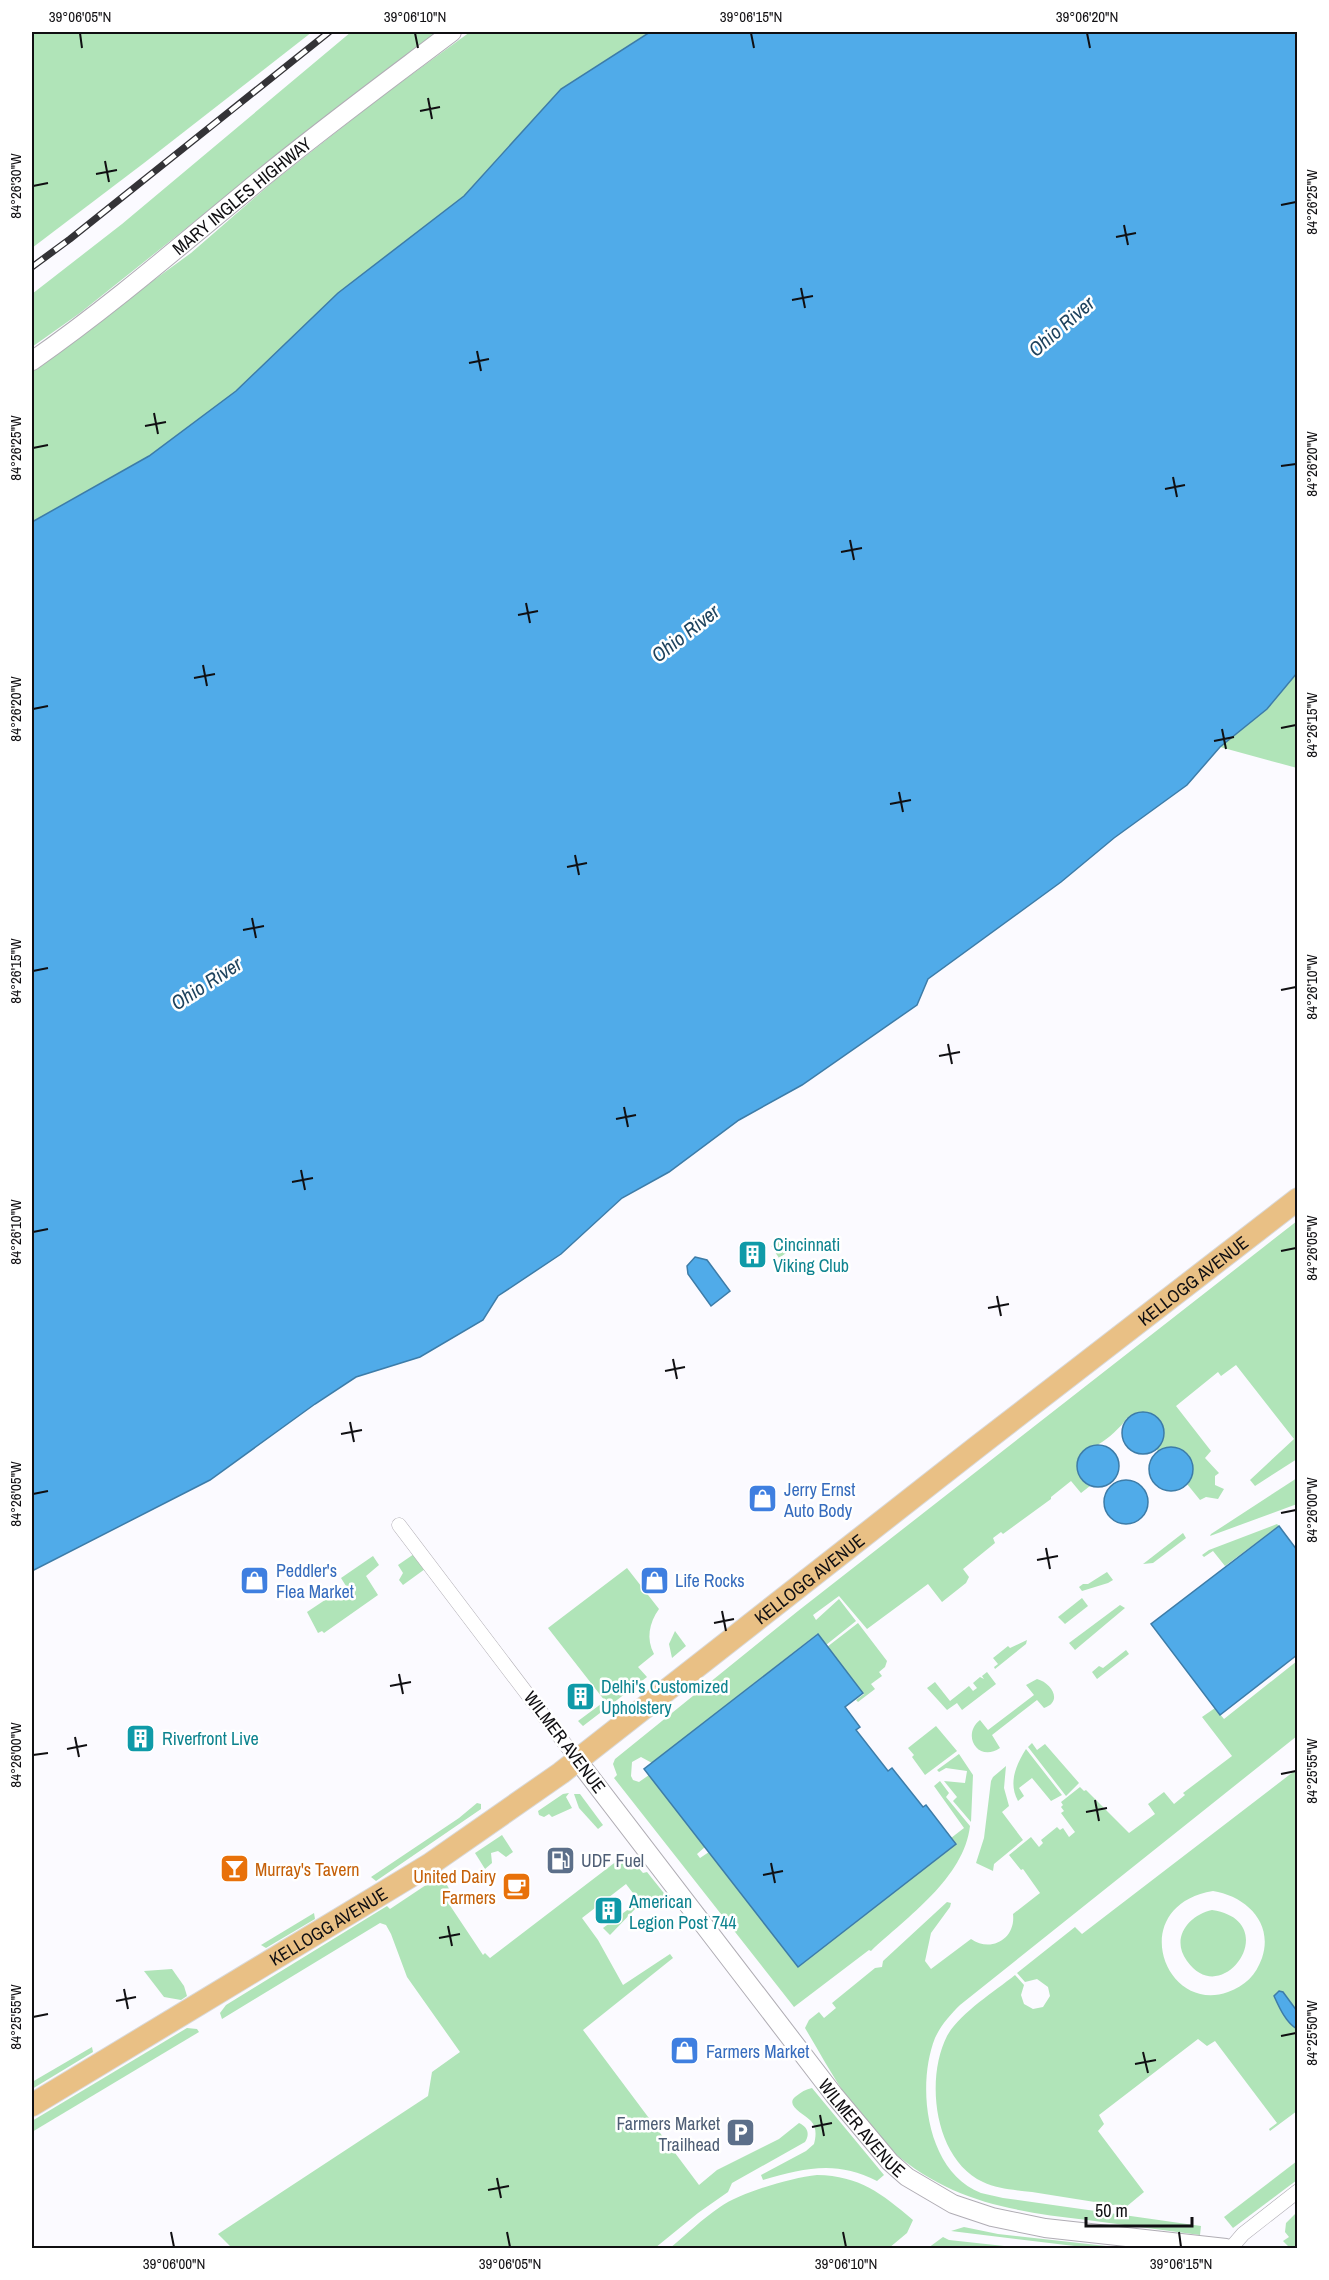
<svg xmlns="http://www.w3.org/2000/svg" width="1329" height="2280" font-family="'Archivo Narrow',sans-serif">
  <style>
    .green { fill: #b0e4b8; fill-rule: evenodd }
    .water { fill: #50abe9; stroke: #3d7ca8; stroke-width: 1.5 }
    .lines { fill: none; stroke-linecap: round; stroke-linejoin: round }
    .minor-casing { stroke: #b0adb4; stroke-width: 15 }
    .tertiary-casing { stroke: #b0adb4; stroke-width: 20 }
    .primary-casing { stroke: #d9d9d9; stroke-width: 24 }
    .minor { stroke: #fff; stroke-width: 14 }
    .tertiary { stroke: #fff; stroke-width: 18 }
    .primary { stroke: #e9c085; stroke-width: 22 }
    .rail-casing { stroke: #343337; stroke-width: 7 }
    .rail { stroke: #fff; stroke-width: 4.5; stroke-dasharray: 14; stroke-linecap: butt }
    .ticks { fill: none; stroke: #100f12; stroke-width: 2 }
    .labels { text-anchor: middle; dominant-baseline: central; stroke-width: 5; stroke-linejoin: round; paint-order: stroke }
    .street-label { font-size: 18px; fill: #100f12; stroke: #fff }
    .culture-label { font-size: 18px; fill: #0d838f; stroke: #fff; text-anchor: start }
    .shop-label { font-size: 18px; fill: #366cbe; stroke: #fff; text-anchor: start }
    .service-label { font-size: 18px; fill: #4e5e75; stroke: #fff; text-anchor: start }
    .food-label { font-size: 18px; fill: #c56008; stroke: #fff; text-anchor: start }
    .water-label { font-size: 20px; font-style: italic; fill: #1e435e; stroke: #fff }
    .neatline { fill: none; stroke: #100f12; stroke-width: 2 }
    .ticks-label { font-size: 15px; text-anchor: middle; fill: #100f12 }
  </style>
  <rect width="100%" height="100%" fill="#fbfaff"/>
  <g class="green">
    <polygon points="32,32 312,32 144,163 32,248"/>
    <polygon points="351,32 438,32 268,163 80,313 32,347 32,294 122,224"/>
    <polygon points="470,32 650,32 561,89 464,196 338,293 236,391 149,456 32,522 32,369 191,253 274,181 382,96"/>
    <polygon points="1297,673 1297,768 1220,747 1267,709"/>
    <path d="M1297,1221v238l-42,27 -5,-6 44,-41 -58,-74 -15,11 -3,-4 -42,34 35,45 -6,7 14,15 -4,3v9l9,4 -6,10 -12,-2 -6,3 -13,-16c10,-13 6,-26 -6,-35l-23,2 -2,-2c9,-9 9,-21 1,-32l-30,1c-6,9 -19,21 -28,26 -15,8 -28,11 -18,31 3,5 3,8 9,11l-9,7 -10,-12 -20,16v2l-48,35 -2,-2 -8,6 2,5 -32,26 6,8 -3,6 -24,19 -14,-18 -61,45 -28,-33 -26,19 3,5 23,-21 17,22 -30,24 -9,-11 -165,129 -11,-6 -9,5 -1,14 2,4 6,2 10,-7 56,72 -8,7 3,4 9,-6 89,115 158,-123 -5,-6 13,-10 -30,-42 6,-5 9,12 -3,4 24,29c-6,52 -63,91 -99,125l-2,-1 -75,57 -180,-229 3,-3 -4,-11 2,-5 183,-148z"/>
    <polygon points="783,1237 792,1249 779,1258 771,1246"/>
    <polygon points="1297,1478 1297,1504 1210,1536 1211,1534"/>
    <polygon points="1277,1524 1279,1526 1225,1566 1213,1551 1204,1557 1202,1555 1209,1550"/>
    <polygon points="1183,1533 1186,1538 1153,1563 1143,1564"/>
    <polygon points="414,1554 425,1569 403,1585 399,1580 403,1573 398,1565"/>
    <polygon points="373,1556 379,1565 366,1576 378,1595 324,1633 322,1631 318,1633 307,1612 346,1586 341,1578"/>
    <path d="M627,1568l32,41c-10,14 -13,30 -5,45l-16,13 9,10 -64,49 -5,-5 27,-20 -57,-73z"/>
    <polygon points="1107,1572 1113,1580 1108,1583 1082,1591 1079,1587 1083,1584 1088,1584"/>
    <polygon points="1082,1598 1088,1606 1065,1624 1058,1617"/>
    <polygon points="1120,1605 1125,1608 1075,1650 1069,1643"/>
    <polygon points="858,1623 887,1661 885,1667 879,1672 882,1676 871,1684 875,1689 858,1702 856,1700 864,1694 827,1647"/>
    <polygon points="675,1631 686,1646 672,1658 669,1644"/>
    <polygon points="1027,1640 1026,1644 995,1669 994,1667 998,1664 993,1658 1008,1646 1010,1648"/>
    <polygon points="1126,1650 1129,1654 1097,1679 1092,1672 1099,1666 1103,1668"/>
    <path d="M1297,1661v75l-337,269c-10,10 -19,20 -25,33 -19,48 -9,134 46,155 7,2 15,3 22,5l198,28 -1,9c-38,-5 -75,-10 -113,-15 -75,-9 -136,-18 -195,-69 -37,-33 -62,-81 -87,-123l4,-8 10,-8 5,6 12,-10 -4,-5 43,-35 7,-1 1,-6 64,-59 4,1 -1,4 -19,26 -6,28 6,8 40,-30c20,14 45,0 42,-25l27,-21 -17,-24 -2,1 -12,-15 22,-18 8,10 4,-4 -2,-3 16,-13 3,3 3,-2 6,9 6,-5 -14,-19 3,-2 -3,-4 2,-2 -2,-3 19,-15 4,4 2,-1 43,43 26,-19 -7,-10 16,-12 10,12 11,-9 -2,-2 49,-37 -30,-39 13,-9 9,11z"/>
    <polygon points="987,1672 996,1684 962,1710 957,1703 947,1710 927,1688 935,1682 950,1701 969,1686 973,1691 977,1688 973,1683 980,1677 984,1679 982,1676"/>
    <path d="M1037,1679c15,4 26,23 7,29l-7,-8 -45,35 8,13c-22,15 -39,-13 -20,-28l8,10 46,-35 -8,-10z"/>
    <polygon points="936,1726 957,1751 925,1775 912,1757 914,1755 908,1748"/>
    <polygon points="1032,1743 1037,1750 1045,1744 1079,1783 1066,1796 1028,1747"/>
    <path d="M1026,1749l36,46 -11,6 -19,-23 -13,10 5,8 -6,5c-10,-18 -2,-36 8,-52z"/>
    <polygon points="959,1754 973,1775 971,1822 953,1801 957,1797 944,1781 965,1783 967,1771 946,1768 939,1772 937,1770"/>
    <polygon points="1006,1766 1004,1788 1009,1806 1002,1812 1023,1840 994,1864 993,1871 976,1863 984,1838 991,1781 993,1777"/>
    <path d="M1297,1769v342l-27,20 -1,-2 8,-6 -62,-82 -8,5 -9,-7 -99,76 5,9 -6,7 46,61 -18,15c-31,-5 -63,-10 -94,-15 -16,-2 -35,-3 -49,-10 -49,-23 -58,-103 -36,-146 13,-23 47,-44 68,-61l9,10 -3,10 3,9 9,5 10,-2 7,-11 -2,-9 -11,-8 -12,3 -8,-9 58,-46 7,7zM1213,1891c32,5 61,31 49,67 -6,17 -17,28 -34,34 -64,23 -103,-86 -15,-101z"/>
    <polygon points="569,1793 566,1797 572,1808 552,1817 549,1814 544,1817 539,1815 538,1811 563,1794"/>
    <polygon points="574,1794 580,1794 603,1825 598,1829 579,1808"/>
    <polygon points="477,1803 481,1804 481,1809 376,1881 371,1877 459,1818"/>
    <polygon points="502,1835 513,1852 506,1857 498,1851 491,1853 492,1863 485,1869 475,1853"/>
    <path d="M626,1854l17,19 4,-1 20,25 -5,5 -12,-4 -8,7h-4l-1,-2 2,-2 -13,-17 -44,34 16,22 25,45 47,-31 3,4 -90,72 116,155 18,-15 62,-31 20,-16c9,4 11,11 6,19l-73,41 -4,9 -30,21 -43,35h-423l-14,-14 210,-138 4,-24 28,-20 -53,-75 -16,-43 -5,-9 -6,-2 -158,96 -2,-6 6,-8 161,-99 3,3 51,-34 10,17 -6,6 38,57 2,-2 5,5z"/>
    <polygon points="634,1905 636,1908 610,1935 603,1928"/>
    <path d="M1212,1910c73,11 11,102 -25,51 -17,-23 2,-46 25,-51z"/>
    <polygon points="314,1913 315,1919 266,1948 261,1945"/>
    <polygon points="172,1969 184,1986 187,1996 181,2000 164,1997 144,1971"/>
    <polygon points="187,2028 197,2029 199,2032 32,2132 32,2121"/>
    <polygon points="92,2047 93,2052 32,2089 32,2082"/>
    <path d="M812,2088l72,87 -7,6c-41,-21 -72,-13 -114,-1l-2,-5 45,-24 8,-7c2,-8 3,-16 -3,-23 -6,-7 -26,-15 -16,-24 6,-5 11,-8 17,-9z"/>
    <polygon points="1297,2161 1297,2180 1233,2228 1224,2217"/>
    <path d="M817,2175c43,1 64,18 96,45l-6,13 -18,15h-219c16,-13 32,-29 50,-41 22,-15 70,-29 97,-32z"/>
    <polygon points="1297,2212 1297,2211 1297,2247 1288,2246 1283,2241 1289,2237 1285,2232 1286,2223"/>
    <polygon points="964,2227 998,2234 1124,2248 1091,2248 951,2231"/>
    <polygon points="943,2237 949,2240 1022,2248 928,2248"/>
  </g>
  <g class="water">
    <polygon points="650,32 1297,32 1297,673 1267,709 1220,747 1187,785 1114,838 1061,882 928,979 917,1005 802,1085 739,1120 669,1172 622,1198 561,1254 498,1296 483,1320 420,1357 356,1377 315,1404 210,1480 32,1571 32,522 149,456 236,391 338,293 464,196 561,89"/>
    <polygon points="695,1257 707,1260 730,1291 711,1306 688,1274 687,1266"/>
    <circle cx="1143" cy="1433" r="21"/>
    <circle cx="1098" cy="1466" r="21"/>
    <circle cx="1171" cy="1469" r="22"/>
    <circle cx="1126" cy="1502" r="22"/>
    <polygon points="1279,1526 1297,1550 1297,1655 1220,1715 1151,1624"/>
    <polygon points="818,1634 863,1693 845,1707 860,1727 856,1730 888,1771 892,1768 923,1807 926,1805 956,1844 798,1967 644,1769"/>
    <path d="M1279,1991l4,1 14,19v18c-11,-6 -18,-22 -23,-33z"/>
  </g>
  <g class="lines">
    <defs>
      <g id="minor">
        <polyline points="399,1525 578,1761"/>
        <polyline points="1231,2248 1243,2234 1298,2191"/>
      </g>
      <g id="tertiary">
        <path id="s1" d="M32,361c73,-51 142,-110 211,-167 68,-57 139,-109 209,-162"/>
        <path id="s2" d="M578,1761l256,334 56,67 17,15 46,27 39,13 53,11 181,20"/>
      </g>
      <g id="primary">
        <path id="s3" d="M32,2105l397,-240 132,-92 416,-326 321,-248"/>
      </g>
    </defs>
    <use href="#minor" class="minor-casing"/>
    <use href="#tertiary" class="tertiary-casing"/>
    <use href="#primary" class="primary-casing"/>
    <use href="#minor" class="minor"/>
    <use href="#tertiary" class="tertiary"/>
    <use href="#primary" class="primary"/>
    <defs>
      <polyline id="rail" points="32,267 70,239 329,32"/>
    </defs>
    <use href="#rail" class="rail-casing"/>
    <use href="#rail" class="rail"/>
  </g>
  <path class="ticks" d="M80,33l2,15M415,33l3,15M751,33l3,15M1087,33l3,15M428,98l4,21M420,111l20,-4M105,161l4,21M96,174l21,-4M33,186l15,-3M1281,205l15,-3M1124,225l4,20M1116,237l20,-4M801,288l4,20M792,300l21,-4M477,351l4,20M469,363l20,-4M154,413l4,21M145,426l21,-4M33,448l15,-3M1281,466l15,-2M1173,477l4,20M1165,489l20,-4M850,540l4,20M841,552l21,-4M526,603l4,20M518,615l20,-4M203,665l4,21M194,678l21,-4M33,709l15,-3M1281,728l15,-3M1222,729l4,20M1214,741l20,-4M899,792l4,20M890,804l21,-4M575,855l4,20M567,867l20,-4M252,918l4,20M243,930l21,-4M33,971l15,-3M1281,990l15,-3M948,1044l4,20M939,1056l21,-4M624,1107l4,20M616,1119l20,-4M301,1170l4,20M292,1182l21,-4M33,1232l15,-3M1281,1251l15,-3M997,1296l4,20M988,1308l21,-4M673,1359l4,20M665,1371l20,-4M350,1422l4,20M341,1434l21,-4M33,1494l15,-3M1281,1513l15,-3M1046,1548l4,21M1037,1560l21,-4M722,1611l4,20M714,1623l20,-4M399,1674l4,20M390,1686l21,-4M75,1737l4,20M67,1749l20,-4M33,1755l15,-2M1281,1774l15,-3M1095,1800l4,21M1086,1812l21,-4M771,1863l4,20M763,1875l20,-4M448,1926l4,20M439,1938l21,-4M124,1989l4,20M116,2001l20,-4M33,2017l15,-3M1281,2036l15,-3M1143,2052l5,21M1135,2064l21,-4M820,2115l4,21M812,2127l20,-4M497,2178l4,20M488,2190l21,-4M171,2232l3,15M507,2232l3,15M843,2232l3,15M1179,2232l2,15"/>
  <defs>
    <symbol id="building-square" viewBox="-11 -11 22 22"><rect x="-9" y="-9" width="18" height="18" rx="4" fill="#0f9aa8" stroke="#fff"/><path d="M-4-6H4V6H1V3H-1V6H-4ZM-2.5-4.3h1.7v1.8h-1.7ZM.8-4.3h1.7v1.8H.8ZM-2.5-1h1.7V.8h-1.7ZM.8-1h1.7V.8H.8Z" fill="#fff"/></symbol>
    <symbol id="shop-square" viewBox="-11 -11 22 22"><rect x="-9" y="-9" width="18" height="18" rx="4" fill="#3f7fe0" stroke="#fff"/><path d="M-5-2.5h2.3a2.7 3.5 0 0 1 5.4 0H5L5.5 6h-11ZM-1.5-2.5h3a1.5 2.3 0 0 0-3 0Z" fill="#fff"/></symbol>
    <symbol id="fuel-square" viewBox="-11 -11 22 22"><rect x="-9" y="-9" width="18" height="18" rx="4" fill="#5c6f8a" stroke="#fff"/><path d="M-5.5-6h7V0h2V4h1.3V-2.5L3-4.5l.8-.8L6-3V5H2.5V1h-1V6h-7ZM-4.2-4.7v3.2H.2V-4.7Z" fill="#fff"/></symbol>
    <symbol id="bar-square" viewBox="-11 -11 22 22"><rect x="-9" y="-9" width="18" height="18" rx="4" fill="#e8710a" stroke="#fff"/><path d="M-6-5H6L.8 .8V4.5H3.5V6h-7V4.5H-.8V.8Z" fill="#fff"/></symbol>
    <symbol id="cafe-square" viewBox="-11 -11 22 22"><rect x="-9" y="-9" width="18" height="18" rx="4" fill="#e8710a" stroke="#fff"/><path d="M-5.5-4.5H6V0H3Q3 3.5 0 3.5H-2.5Q-5.5 3.5-5.5 0ZM3-3.2v2h1.7v-2ZM-6 4.5H4V6H-6Z" fill="#fff"/></symbol>
    <symbol id="parking-square" viewBox="-11 -11 22 22"><rect x="-9" y="-9" width="18" height="18" rx="4" fill="#5c6f8a" stroke="#fff"/><path d="M-3.5-5.5H1a3.5 3.5 0 0 1 0 7H-1V5.5H-3.5ZM-1-3.4V-.6H.8a1.4 1.4 0 0 0 0-2.8Z" fill="#fff"/></symbol>
  </defs>
  <g fill-rule="evenodd">
    <use href="#building-square" x="736" y="1238" width="33" height="33"/>
    <use href="#shop-square" x="746" y="1482" width="33" height="33"/>
    <use href="#shop-square" x="238" y="1564" width="33" height="33"/>
    <use href="#shop-square" x="638" y="1564" width="33" height="33"/>
    <use href="#building-square" x="564" y="1680" width="33" height="33"/>
    <use href="#building-square" x="124" y="1722" width="33" height="33"/>
    <use href="#fuel-square" x="544" y="1844" width="33" height="33"/>
    <use href="#bar-square" x="218" y="1852" width="33" height="33"/>
    <use href="#cafe-square" x="500" y="1870" width="33" height="33"/>
    <use href="#building-square" x="592" y="1894" width="33" height="33"/>
    <use href="#shop-square" x="668" y="2034" width="33" height="33"/>
    <use href="#parking-square" x="724" y="2116" width="33" height="33"/>
  </g>
  <g class="labels">
    <g class="street-label">
      <text stroke="none"><textPath href="#s1" startOffset="267">MARY INGLES HIGHWAY</textPath></text>
      <text stroke="none"><textPath href="#s3" startOffset="1426">KELLOGG AVENUE</textPath></text>
      <text stroke="none"><textPath href="#s3" startOffset="940">KELLOGG AVENUE</textPath></text>
      <text transform="translate(565 1742) rotate(53)">WILMER AVENUE</text>
      <text stroke="none"><textPath href="#s3" startOffset="346">KELLOGG AVENUE</textPath></text>
      <text stroke="none"><textPath href="#s2" startOffset="464">WILMER AVENUE</textPath></text>
    </g>
    <g class="culture-label">
      <text x="773" y="1244">Cincinnati<tspan x="773" dy="21">Viking Club</tspan></text>
      <text x="601" y="1686">Delhi's Customized<tspan x="601" dy="21">Upholstery</tspan></text>
      <text x="162" y="1738">Riverfront Live</text>
      <text x="629" y="1901">American<tspan x="629" dy="21">Legion Post 744</tspan></text>
    </g>
    <g class="shop-label">
      <text x="784" y="1489">Jerry Ernst<tspan x="784" dy="21">Auto Body</tspan></text>
      <text x="276" y="1570">Peddler's<tspan x="276" dy="21">Flea Market</tspan></text>
      <text x="675" y="1580">Life Rocks</text>
      <text x="706" y="2051">Farmers Market</text>
    </g>
    <g class="service-label">
      <text x="581" y="1860">UDF Fuel</text>
      <text x="720" y="2123" text-anchor="end">Farmers Market<tspan x="720" dy="21">Trailhead</tspan></text>
    </g>
    <g class="food-label">
      <text x="255" y="1869">Murray's Tavern</text>
      <text x="496" y="1876" text-anchor="end">United Dairy<tspan x="496" dy="21">Farmers</tspan></text>
    </g>
    <g class="water-label">
      <text transform="translate(1061 326) rotate(-41)">Ohio River</text>
      <text transform="translate(685 633) rotate(-38)">Ohio River</text>
      <text transform="translate(206 983) rotate(-33)">Ohio River</text>
    </g>
  </g>
  <rect width="1329" height="2280" fill="none" stroke="#ffffff" stroke-width="66"/>
  <path d="M1086 2217v9h106v-9" fill="none" stroke="#100f12" stroke-width="3"/>
  <text x="1095" y="2217" font-size="18" fill="#100f12" stroke="#ffffff" stroke-width="4.5" paint-order="stroke">50 m</text>
  <rect x="33" y="33" width="1263" height="2214" class="neatline"/>
  <g class="ticks-label">
    <text x="80" y="22">39°06'05"N</text>
    <text x="415" y="22">39°06'10"N</text>
    <text x="751" y="22">39°06'15"N</text>
    <text x="1087" y="22">39°06'20"N</text>
    <text transform="translate(16 186) rotate(-90)" y="5">84°26'30"W</text>
    <text transform="translate(1312 202) rotate(-90)" y="5">84°26'25"W</text>
    <text transform="translate(16 448) rotate(-90)" y="5">84°26'25"W</text>
    <text transform="translate(1312 464) rotate(-90)" y="5">84°26'20"W</text>
    <text transform="translate(16 709) rotate(-90)" y="5">84°26'20"W</text>
    <text transform="translate(1312 725) rotate(-90)" y="5">84°26'15"W</text>
    <text transform="translate(16 971) rotate(-90)" y="5">84°26'15"W</text>
    <text transform="translate(1312 987) rotate(-90)" y="5">84°26'10"W</text>
    <text transform="translate(16 1232) rotate(-90)" y="5">84°26'10"W</text>
    <text transform="translate(1312 1248) rotate(-90)" y="5">84°26'05"W</text>
    <text transform="translate(16 1494) rotate(-90)" y="5">84°26'05"W</text>
    <text transform="translate(1312 1510) rotate(-90)" y="5">84°26'00"W</text>
    <text transform="translate(16 1755) rotate(-90)" y="5">84°26'00"W</text>
    <text transform="translate(1312 1771) rotate(-90)" y="5">84°25'55"W</text>
    <text transform="translate(16 2017) rotate(-90)" y="5">84°25'55"W</text>
    <text transform="translate(1312 2033) rotate(-90)" y="5">84°25'50"W</text>
    <text x="174" y="2269">39°06'00"N</text>
    <text x="510" y="2269">39°06'05"N</text>
    <text x="846" y="2269">39°06'10"N</text>
    <text x="1181" y="2269">39°06'15"N</text>
  </g>
</svg>
